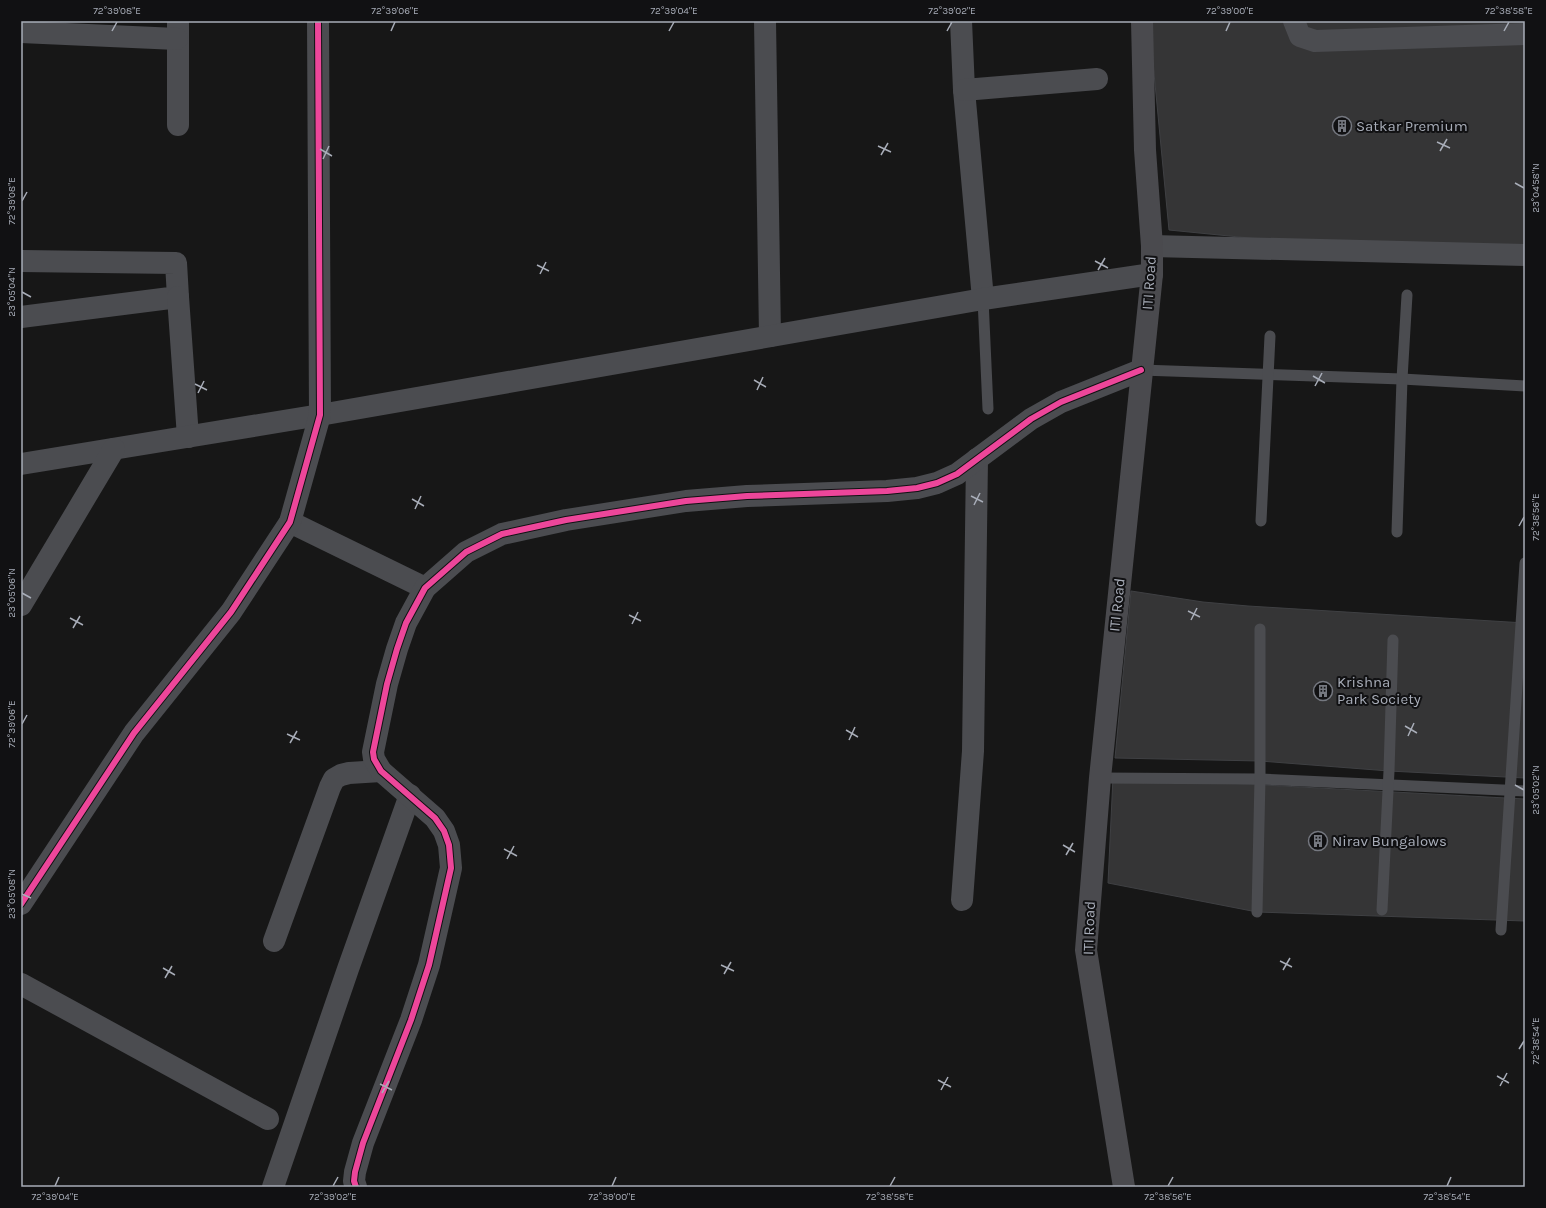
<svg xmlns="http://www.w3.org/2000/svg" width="1546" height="1208" font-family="Karla,sans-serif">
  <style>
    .building { fill: #353536; stroke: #3f4043 }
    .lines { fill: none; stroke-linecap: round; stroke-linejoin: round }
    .lane { stroke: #4b4c50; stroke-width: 11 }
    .street { stroke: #4b4c50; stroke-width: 22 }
    .secondary { stroke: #4a4a4e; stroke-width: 22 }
    .cycleway-casing { stroke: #111113; stroke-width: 8 }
    .cycleway { stroke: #ed469a; stroke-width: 6 }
    .ticks { fill: none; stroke: #a8adb8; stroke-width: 1.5 }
    .labels { text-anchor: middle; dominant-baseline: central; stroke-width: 4; stroke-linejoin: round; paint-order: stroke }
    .poi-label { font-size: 15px; fill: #a8adb8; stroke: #111113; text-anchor: start }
    .street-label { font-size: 15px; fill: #a8adb8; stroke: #111113 }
    .neatline { fill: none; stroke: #a8adb8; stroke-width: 1.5 }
    .ticks-label { font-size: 10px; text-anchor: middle; fill: #a8adb8 }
  </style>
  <rect width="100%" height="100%" fill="#171717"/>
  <g class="building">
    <polygon points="1149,21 1525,21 1525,255 1380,251 1169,230"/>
    <polygon points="1131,591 1203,602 1248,606 1525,623 1525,778 1389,771 1260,761 1115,758"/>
    <polygon points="1113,777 1525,799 1525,921 1257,912 1108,883"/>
  </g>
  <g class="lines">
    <g class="lane">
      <polyline points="983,299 988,409"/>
      <polyline points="1141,370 1402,379 1525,386"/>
      <polyline points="1261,521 1270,336"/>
      <polyline points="1397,532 1402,379 1407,295"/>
      <polyline points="1100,778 1260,779 1525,791"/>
      <polyline points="1382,910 1389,771 1393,640"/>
      <polyline points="1257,912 1260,779 1260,629"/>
      <polyline points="1501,930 1525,563"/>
    </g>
    <g class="street">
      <polyline points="178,21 178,125"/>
      <polyline points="765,21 770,336"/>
      <polyline points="961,21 964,90 983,299"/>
      <polyline points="1294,21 1300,36 1315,41 1525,34"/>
      <polyline points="21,32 177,39"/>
      <polyline points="964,90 1097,79"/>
      <polyline points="1152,246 1525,255"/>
      <polyline points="21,261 176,263 178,297 21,317"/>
      <polyline points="178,297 188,437"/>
      <polyline points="21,464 320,415 983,299 1152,274"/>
      <polyline points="290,522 425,588"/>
      <polyline points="21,605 114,449"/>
      <polyline points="962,900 973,751 977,459"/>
      <polyline points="21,904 134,733 231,612 290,522 320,415 318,21"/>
      <polyline points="274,941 330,787 334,779 341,775 349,773 381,771"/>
      <polyline points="21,984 268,1119"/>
      <polyline points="273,1187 348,969 410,795"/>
      <polyline points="356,1187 354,1181 355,1172 363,1143 411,1020 429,965 451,868 449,845 444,831 435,818 381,771 374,759 373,752 387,684 397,649 406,623 425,588 466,552 502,534 566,520 686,501 747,496 887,491 917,488 937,483 957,474 1031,419 1061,402 1141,370"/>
    </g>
    <polyline class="secondary" points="1124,1187 1086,950 1100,778 1152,274 1152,246 1145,150 1142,21"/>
    <defs>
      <g id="cycleway">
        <polyline points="21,904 134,733 231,612 290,522 320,415 318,21"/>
        <polyline points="356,1187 354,1181 355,1172 363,1143 411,1020 429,965 451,868 449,845 444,831 435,818 381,771 374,759 373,752 387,684 397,649 406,623 425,588 466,552 502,534 566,520 686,501 747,496 887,491 917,488 937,483 957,474 1031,419 1061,402 1141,370"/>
      </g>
    </defs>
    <use href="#cycleway" class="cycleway-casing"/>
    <use href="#cycleway" class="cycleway"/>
  </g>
  <path class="ticks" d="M112,31l5,-9M391,31l4,-9M669,31l5,-9M947,31l5,-9M1226,31l4,-9M1504,31l5,-9M1437,142l13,6M878,146l13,6M320,149l12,7M1440,151l7,-12M881,155l7,-12M323,159l6,-13M1515,183l9,5M22,201l5,-9M1095,261l13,7M537,265l12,6M1098,270l7,-12M540,274l6,-12M22,292l9,5M1313,376l12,7M754,380l12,7M195,384l12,6M1315,386l7,-13M757,390l6,-13M198,393l6,-12M971,496l12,6M412,499l12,7M974,505l6,-12M415,509l6,-13M1519,526l5,-9M22,593l9,5M1188,611l12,6M629,615l12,6M70,618l13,7M1191,620l6,-12M632,624l6,-12M73,628l7,-12M22,724l5,-9M1405,726l12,7M846,730l12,7M287,734l13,6M1408,736l6,-13M849,740l6,-13M290,743l7,-12M1515,785l9,5M1063,845l12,7M504,849l13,7M1066,855l7,-12M507,859l7,-13M22,894l9,4M1280,961l12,6M721,965l13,6M163,968l12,7M1283,970l7,-12M724,974l7,-12M165,978l7,-12M1519,1049l5,-8M1497,1076l12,7M938,1080l13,7M380,1084l12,6M1500,1086l7,-13M941,1090l7,-13M382,1093l7,-12M55,1186l4,-9M333,1186l5,-9M612,1186l4,-9M890,1186l5,-9M1168,1186l5,-9M1447,1186l4,-9"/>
  <defs>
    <symbol id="building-ring" viewBox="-11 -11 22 22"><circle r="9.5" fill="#111113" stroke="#757880" stroke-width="1.5"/><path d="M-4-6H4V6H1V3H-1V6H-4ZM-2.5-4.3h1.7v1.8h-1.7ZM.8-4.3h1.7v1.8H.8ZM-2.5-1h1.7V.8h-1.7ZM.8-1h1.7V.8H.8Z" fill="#757880"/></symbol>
  </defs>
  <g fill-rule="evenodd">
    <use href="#building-ring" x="1331" y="115" width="22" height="22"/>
    <use href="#building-ring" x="1312" y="680" width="22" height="22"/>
    <use href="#building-ring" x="1307" y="830" width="22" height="22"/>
  </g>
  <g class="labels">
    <g class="poi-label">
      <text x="1356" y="126">Satkar Premium</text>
      <text x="1337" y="682">Krishna<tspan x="1337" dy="17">Park Society</tspan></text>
      <text x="1332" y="841">Nirav Bungalows</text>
    </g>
    <g class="street-label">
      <text transform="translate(1149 283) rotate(-86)">ITI Road</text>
      <text transform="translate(1117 605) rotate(-84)">ITI Road</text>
      <text transform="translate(1089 928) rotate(-88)">ITI Road</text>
    </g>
  </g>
  <rect width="1546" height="1208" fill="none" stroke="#111113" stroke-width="44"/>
  <rect x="22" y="22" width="1502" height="1164" class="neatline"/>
  <g class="ticks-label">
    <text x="117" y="14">72°39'08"E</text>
    <text x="395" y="14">72°39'06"E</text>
    <text x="674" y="14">72°39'04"E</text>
    <text x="952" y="14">72°39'02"E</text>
    <text x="1230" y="14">72°39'00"E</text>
    <text x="1509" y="14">72°38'58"E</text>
    <text transform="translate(1535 188) rotate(-90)" y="4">23°04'58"N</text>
    <text transform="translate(11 201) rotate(-90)" y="4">72°39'08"E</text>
    <text transform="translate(11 292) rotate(-90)" y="4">23°05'04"N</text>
    <text transform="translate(1535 517) rotate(-90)" y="4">72°38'56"E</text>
    <text transform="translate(11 593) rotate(-90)" y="4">23°05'06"N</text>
    <text transform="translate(11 724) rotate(-90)" y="4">72°39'06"E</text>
    <text transform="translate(1535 790) rotate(-90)" y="4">23°05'02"N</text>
    <text transform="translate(11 894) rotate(-90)" y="4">23°05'08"N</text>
    <text transform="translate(1535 1041) rotate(-90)" y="4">72°38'54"E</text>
    <text x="55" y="1200">72°39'04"E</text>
    <text x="333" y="1200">72°39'02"E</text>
    <text x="612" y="1200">72°39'00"E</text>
    <text x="890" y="1200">72°38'58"E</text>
    <text x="1168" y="1200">72°38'56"E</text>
    <text x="1447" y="1200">72°38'54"E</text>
  </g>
</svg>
